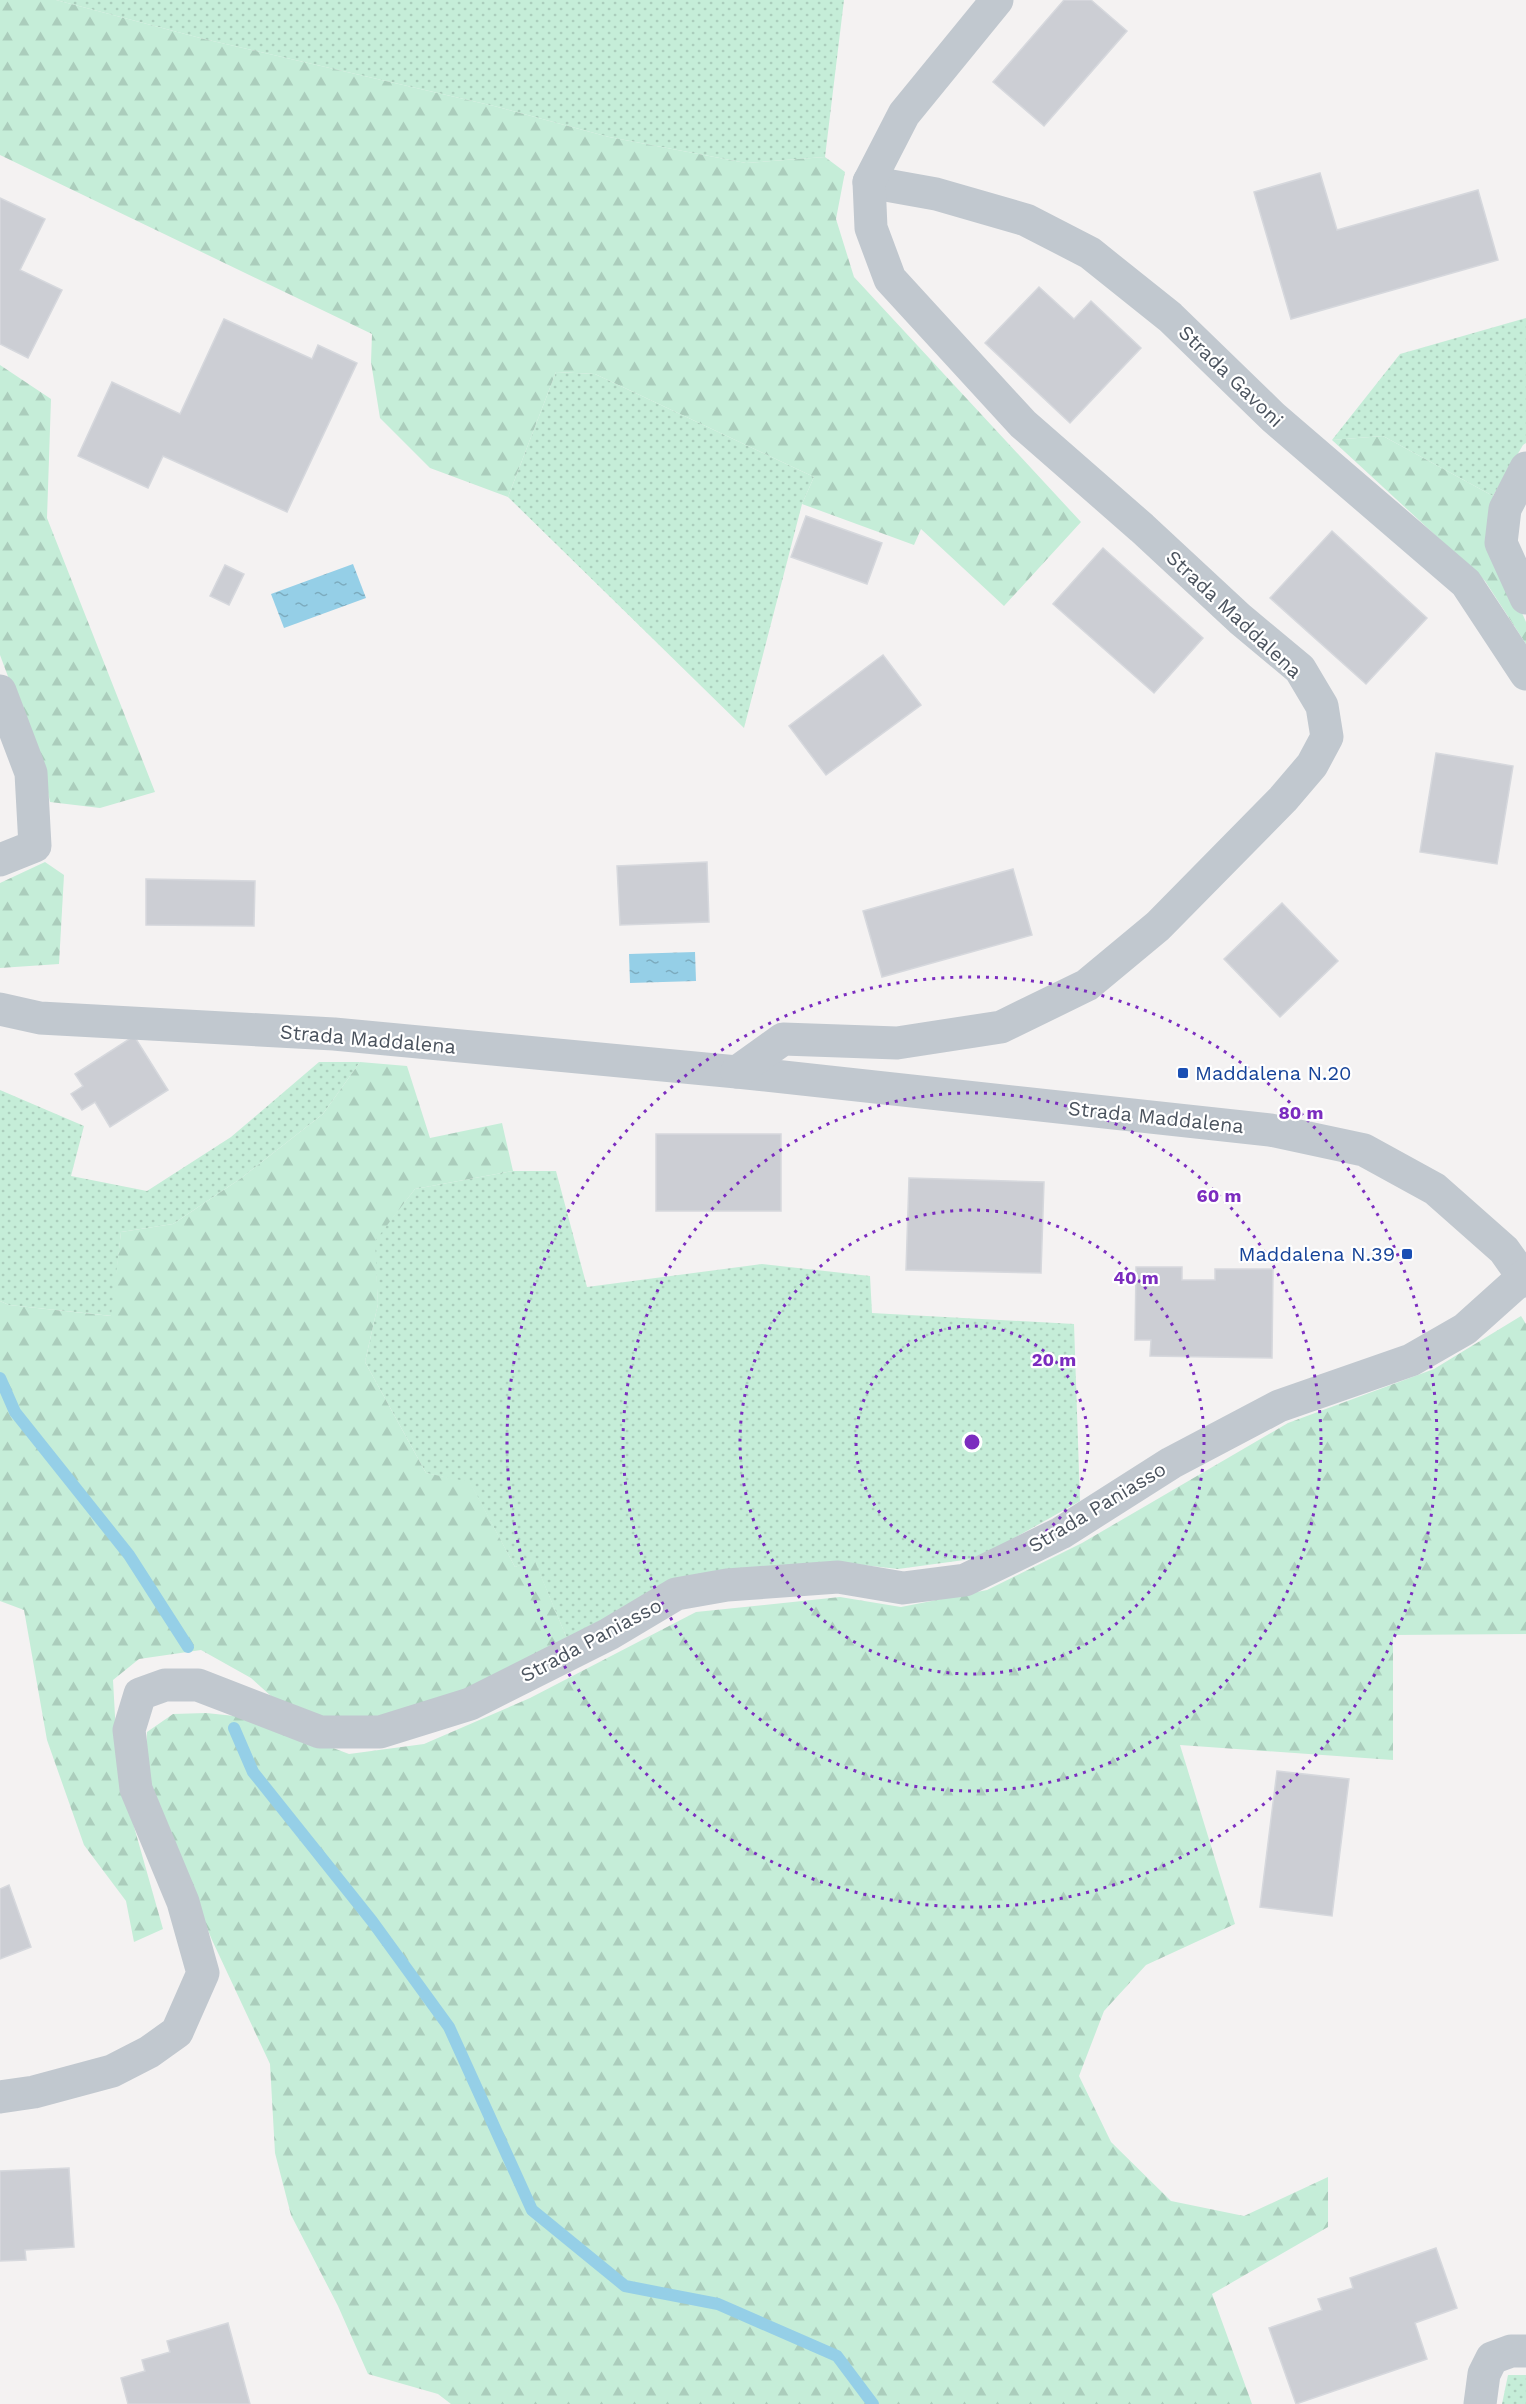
<svg xmlns="http://www.w3.org/2000/svg" width="1526" height="2404" font-family="'Work Sans',sans-serif">
  <style>
    .grass { fill: url(#grass-dots) }
    .forest { fill: url(#forest-firs) }
    .water { fill: url(#water-ripples) }
    .lines { fill: none; stroke-linecap: round; stroke-linejoin: round }
    .stream { stroke: #95cfe7; stroke-width: 12 }
    .building { fill: #ccced4; stroke: #d6d8dd; stroke-width: 1.5 }
    .minor { stroke: #c1c8cf; stroke-width: 33 }
    .ring { fill: none; stroke: #7b2cbf; stroke-width: 3; stroke-dasharray: 3 6 }
    .transit-dot { fill: #1a4fb4; stroke: #fff; stroke-width: 2 }
    .labels { text-anchor: middle; dominant-baseline: central; stroke-width: 4.5; stroke-linejoin: round; paint-order: stroke }
    .street-label { font-size: 20px; fill: #4b535e; stroke: #fff }
    .transit-label { font-size: 20px; fill: #164399; stroke: #fff; text-anchor: start }
    .centre { fill: #7b2cbf; stroke: #fff; stroke-width: 3 }
    .ring-label { font-size: 18px; text-anchor: middle; font-weight: bold; fill: #7b2cbf; stroke: #fff; stroke-width: 4.5; stroke-linejoin: round; paint-order: stroke }
  </style>
  <defs>
    <pattern id="grass-dots" width="8" height="8" patternUnits="userSpaceOnUse" patternTransform="scale(1.5)"><rect width="8" height="8" fill="#c5edd8"/><path d="M2 2h.1M6 6h.1" fill="none" stroke="#abcdbc" stroke-width="1.8" stroke-linecap="round"/></pattern>
    <pattern id="forest-firs" width="22" height="20" patternUnits="userSpaceOnUse" patternTransform="scale(1.5)"><rect width="22" height="20" fill="#c5edd8"/><path d="M5 1l3.5 6h-7zM16 11l3.5 6h-7z" fill="#abcdbc"/></pattern>
    <pattern id="water-ripples" width="26" height="14" patternUnits="userSpaceOnUse" patternTransform="scale(1.5)"><rect width="26" height="14" fill="#95cfe7"/><path d="M2 4q2-2 4 0t4 0M15 11q2-2 4 0t4 0" fill="none" stroke="#7cabbe"/></pattern>
  </defs>
  <rect width="100%" height="100%" fill="#f4f2f2"/>
  <g class="grass">
    <polygon points="56,0 844,0 825,157 746,163 609,137 494,106 204,39"/>
    <polygon points="1526,318 1526,443 1523,445 1493,496 1383,436 1332,440 1400,354"/>
    <polygon points="556,372 595,374 814,477 802,504 744,728 508,497"/>
    <polygon points="319,1062 360,1062 323,1114 240,1179 173,1224 121,1232 112,1316 9,1305 0,1301 0,1090 84,1126 71,1176 147,1191 231,1137"/>
    <polygon points="513,1171 556,1171 587,1287 762,1264 870,1276 872,1313 1074,1324 1080,1501 979,1558 898,1569 836,1562 568,1641 534,1560 515,1567 470,1483 426,1473 365,1362 378,1304 374,1241 415,1189"/>
    <polygon points="1508,2375 1526,2375 1526,2404 1502,2404"/>
  </g>
  <g class="forest">
    <polygon points="0,0 56,0 204,39 494,106 609,137 746,163 825,157 845,172 836,219 854,277 1081,522 1004,606 921,529 914,545 802,504 814,477 595,374 556,372 508,497 430,468 380,418 371,362 372,334 0,155"/>
    <polygon points="0,365 51,399 47,518 155,792 100,808 50,802 44,773 0,655"/>
    <polygon points="1383,436 1493,496 1495,551 1526,622 1526,644 1485,581 1332,440"/>
    <polygon points="45,862 64,875 59,964 0,968 0,883"/>
    <polygon points="360,1062 407,1066 430,1138 502,1123 513,1171 415,1189 375,1241 378,1304 365,1362 426,1473 470,1482 515,1567 534,1559 568,1641 462,1699 376,1723 321,1724 281,1705 251,1678 201,1650 139,1659 113,1680 118,1770 163,1929 134,1942 126,1901 84,1845 47,1740 24,1610 0,1601 0,1301 9,1305 111,1316 121,1232 173,1224 240,1179 323,1114"/>
    <polygon points="1521,1316 1526,1324 1526,1634 1393,1635 1393,1760 1180,1745 1235,1924 1146,1965 1104,2011 1079,2076 1111,2142 1171,2201 1244,2216 1328,2177 1328,2227 1212,2294 1252,2404 451,2404 438,2394 368,2374 338,2306 291,2215 275,2153 270,2064 212,1940 145,1775 147,1732 173,1714 206,1713 254,1718 349,1754 424,1744 530,1698 696,1612 840,1597 901,1607 987,1590 1082,1543 1288,1423 1434,1369"/>
  </g>
  <g class="water">
    <polygon points="353,564 366,598 284,628 271,594"/>
    <polygon points="695,952 696,981 630,983 629,954"/>
  </g>
  <g class="lines">
    <g class="stream">
      <polyline points="0,1378 15,1412 129,1555 188,1647"/>
      <polyline points="234,1728 253,1772 372,1921 449,2027 532,2210 625,2286 718,2304 837,2356 873,2404"/>
    </g>
  </g>
  <g class="building">
    <polygon points="1064,0 1091,0 1127,31 1044,126 993,82"/>
    <polygon points="1320,173 1337,230 1478,190 1498,260 1291,319 1254,192"/>
    <polygon points="0,198 45,219 20,270 62,290 28,358 0,344"/>
    <polygon points="1039,287 1074,319 1091,301 1141,348 1070,423 985,343"/>
    <polygon points="224,319 312,359 318,345 357,363 287,512 163,456 148,488 78,456 112,382 180,414"/>
    <polygon points="806,516 882,543 867,584 791,557"/>
    <polygon points="1332,531 1427,618 1366,684 1270,598"/>
    <polygon points="1103,548 1203,638 1154,693 1053,604"/>
    <polygon points="225,565 244,574 229,605 210,596"/>
    <polygon points="883,655 921,705 826,775 789,726"/>
    <polygon points="1436,753 1513,766 1497,864 1420,852"/>
    <polygon points="707,862 709,922 620,925 617,866"/>
    <polygon points="1013,869 1032,935 882,977 863,911"/>
    <polygon points="146,879 255,881 254,926 146,925"/>
    <polygon points="1282,903 1338,961 1280,1017 1224,959"/>
    <polygon points="134,1036 168,1090 110,1127 95,1102 82,1110 71,1094 83,1086 75,1074"/>
    <rect x="656" y="1134" width="125" height="77"/>
    <polygon points="909,1178 1044,1182 1041,1273 906,1270"/>
    <polygon points="1136,1267 1182,1267 1182,1280 1215,1280 1215,1269 1273,1269 1272,1358 1150,1356 1151,1340 1135,1340"/>
    <polygon points="1277,1771 1349,1779 1332,1916 1260,1907"/>
    <polygon points="9,1885 31,1947 0,1959 0,1889"/>
    <polygon points="69,2168 74,2247 25,2250 26,2260 0,2261 0,2171"/>
    <polygon points="1436,2248 1457,2308 1415,2323 1427,2359 1296,2404 1269,2328 1322,2310 1318,2299 1353,2288 1350,2278"/>
    <polygon points="228,2323 250,2404 128,2404 121,2378 145,2371 142,2360 170,2352 167,2341"/>
  </g>
  <g class="lines">
    <g class="minor">
      <polyline points="869,182 936,194 1026,220 1090,253 1170,317 1273,417 1466,583 1526,674"/>
      <polyline points="1526,468 1505,509 1501,543 1526,598"/>
      <polyline points="0,691 31,773 35,846 0,860"/>
      <polyline points="0,1009 40,1018 334,1034 737,1072 1270,1130 1364,1150 1435,1189 1504,1250 1526,1281"/>
      <polyline points="737,1072 783,1039 897,1043 1001,1027 1087,985 1158,926 1283,799 1312,765 1327,737 1322,706 1300,669 1240,619 1142,528 1023,424 890,279 871,228 869,182 904,114 997,0"/>
      <polyline points="0,2097 34,2092 112,2071 149,2052 177,2032 203,1973 183,1902 136,1789 129,1730 140,1694 165,1685 198,1685 320,1732 380,1732 470,1704 609,1634 676,1594 727,1585 838,1577 903,1588 965,1580 1061,1533 1171,1463 1279,1406 1411,1360 1465,1329 1524,1276"/>
      <polyline points="1480,2404 1484,2374 1492,2358 1511,2351 1526,2351"/>
    </g>
  </g>
  <g class="ring">
    <circle cx="972" cy="1442" r="116"/>
    <circle cx="972" cy="1442" r="232"/>
    <circle cx="972" cy="1442" r="349"/>
    <circle cx="972" cy="1442" r="465"/>
  </g>
  <g class="transit-dot">
    <rect x="1177" y="1067" width="12" height="12" rx="3"/>
    <rect x="1401" y="1248" width="12" height="12" rx="3"/>
  </g>
  <g class="labels">
    <g class="street-label">
      <text transform="translate(1231 376) rotate(44)">Strada Gavoni</text>
      <text transform="translate(1234 614) rotate(43)">Strada Maddalena</text>
      <text transform="translate(368 1039) rotate(5)">Strada Maddalena</text>
      <text transform="translate(1156 1117) rotate(6)">Strada Maddalena</text>
      <text transform="translate(1097 1507) rotate(-31)">Strada Paniasso</text>
      <text transform="translate(591 1640) rotate(-28)">Strada Paniasso</text>
    </g>
    <g class="transit-label">
      <text x="1195" y="1073">Maddalena N.20</text>
      <text x="1395" y="1254" text-anchor="end">Maddalena N.39</text>
    </g>
  </g>
  <circle cx="972" cy="1442" r="9" class="centre"/>
  <g class="ring-label">
    <text x="1301" y="1119">80 m</text>
    <text x="1219" y="1202">60 m</text>
    <text x="1136" y="1284">40 m</text>
    <text x="1054" y="1366">20 m</text>
  </g>
</svg>
